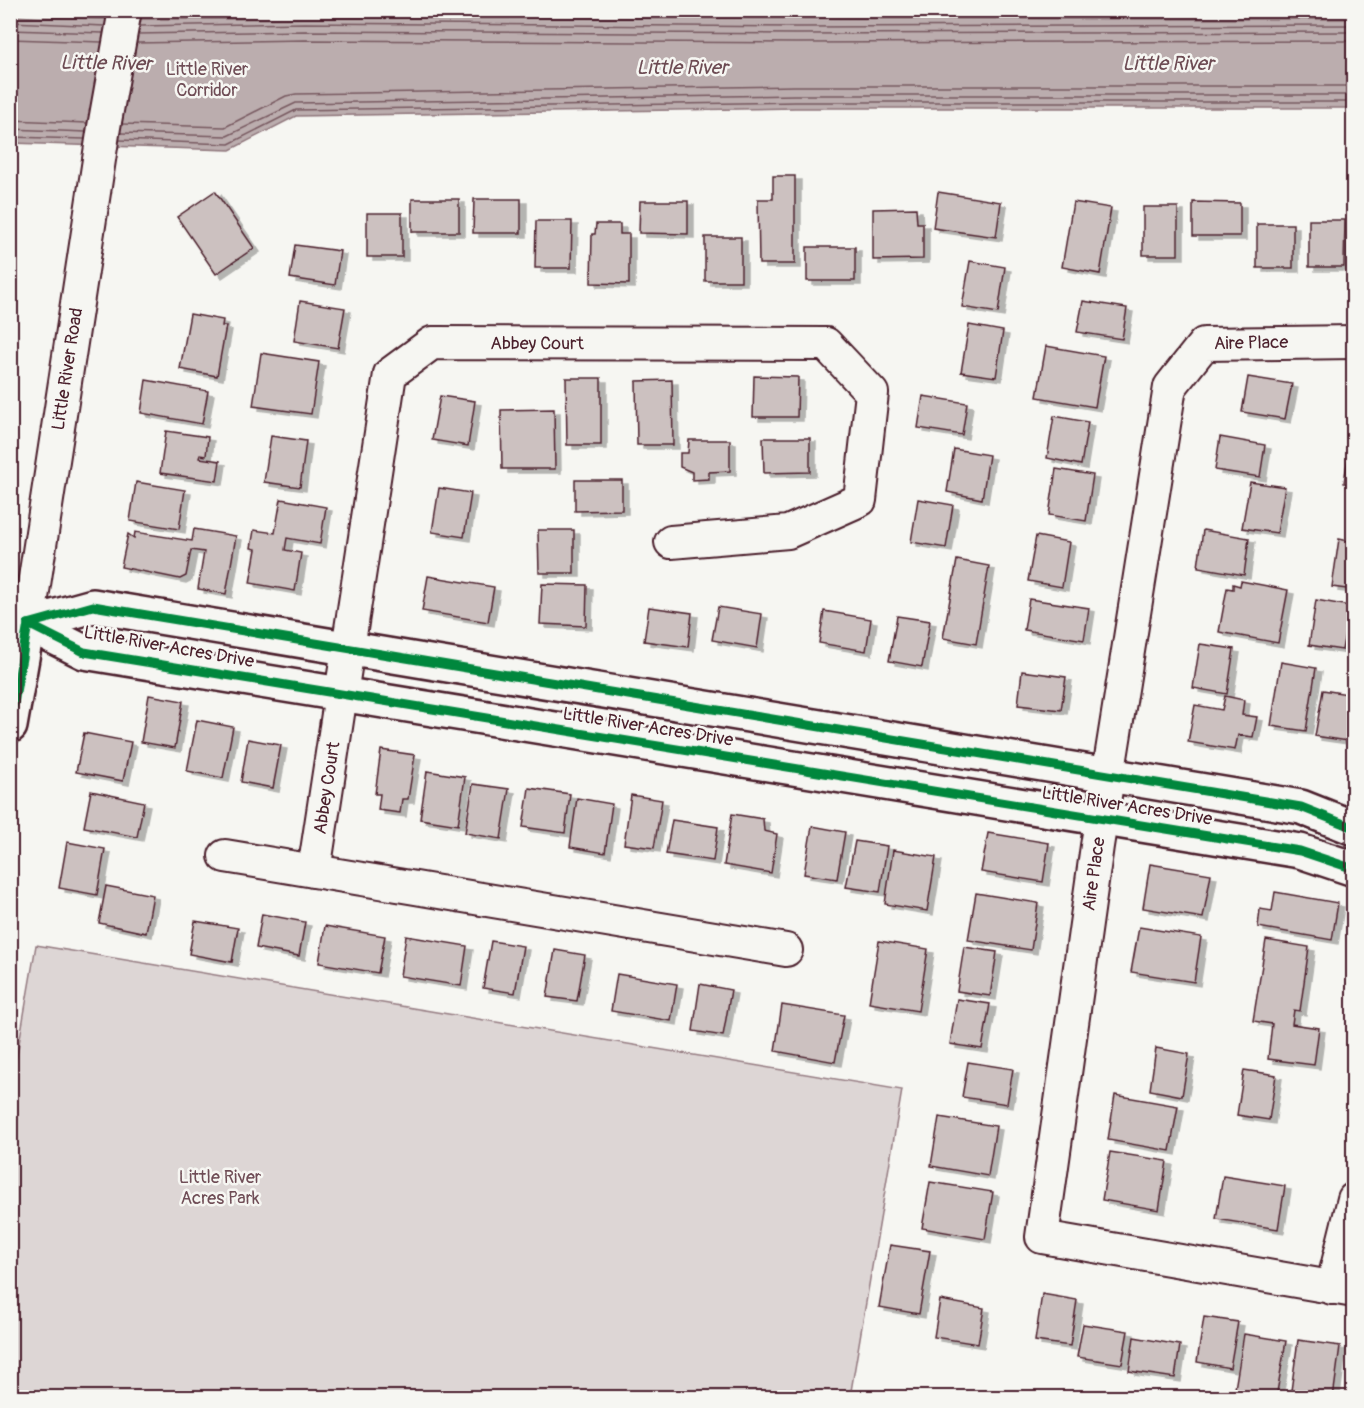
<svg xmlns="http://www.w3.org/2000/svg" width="1364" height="1408" font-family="Pangolin,sans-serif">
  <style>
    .green { fill: #ddd6d5; stroke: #947a80; stroke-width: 1.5 }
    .water { fill: #bbadae; stroke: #8e747a; stroke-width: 1.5 }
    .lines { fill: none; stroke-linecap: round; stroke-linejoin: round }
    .shore { stroke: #77585f; stroke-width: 1.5 }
    .building { fill: #ccc1c0; stroke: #4a1f2b; stroke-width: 1.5; filter: url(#shadow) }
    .minor-casing { stroke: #4a1f2b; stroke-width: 36 }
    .tertiary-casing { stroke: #4a1f2b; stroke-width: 38 }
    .minor { stroke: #f6f6f2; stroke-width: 32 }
    .tertiary { stroke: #f6f6f2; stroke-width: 33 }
    .cycleway-casing { stroke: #f6f6f2; stroke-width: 13 }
    .cycleway { stroke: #00873e; stroke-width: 9 }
    .labels { text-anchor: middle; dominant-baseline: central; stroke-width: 5; stroke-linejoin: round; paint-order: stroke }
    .park-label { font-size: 18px; fill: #6f4d56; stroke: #f6f6f2 }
    .street-label { font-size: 18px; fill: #4a1f2b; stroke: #f6f6f2 }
    .water-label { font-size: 20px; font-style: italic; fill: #6c4a52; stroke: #f6f6f2 }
  </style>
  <defs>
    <filter id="shadow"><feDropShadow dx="6" dy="4" stdDeviation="0" flood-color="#0004"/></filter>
  </defs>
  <rect width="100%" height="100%" fill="#f6f6f2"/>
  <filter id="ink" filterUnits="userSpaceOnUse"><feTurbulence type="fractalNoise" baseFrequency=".0167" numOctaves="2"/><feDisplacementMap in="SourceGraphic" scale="12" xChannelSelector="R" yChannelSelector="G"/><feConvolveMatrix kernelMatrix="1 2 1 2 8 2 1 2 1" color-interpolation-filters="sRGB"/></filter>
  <g filter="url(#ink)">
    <polygon class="green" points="36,945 902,1090 850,1397 11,1397 11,1090"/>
    <path class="water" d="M11,16c123,6 247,1 371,2 324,2 648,1 971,1v89h-558l-499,8 -66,34 -219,-7z"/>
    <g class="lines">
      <g class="shore">
        <polyline points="10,22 105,26"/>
        <polyline points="140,26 304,23 796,27 1354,25"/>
        <polyline points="10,30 103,33"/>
        <polyline points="138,34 304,31 796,34 1354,32"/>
        <polyline points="10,39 102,42"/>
        <polyline points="137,43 304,40 796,43 1354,41"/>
        <polyline points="10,120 87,123"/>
        <polyline points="122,124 225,127 286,96 296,94 794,86 1354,86"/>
        <polyline points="10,129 86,132"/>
        <polyline points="121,133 227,136 296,103 794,95 1354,95"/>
        <polyline points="10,137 85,139"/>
        <polyline points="119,140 229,144 296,110 795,102 1354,102"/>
      </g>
    </g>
    <g class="building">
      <polygon points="773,176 795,176 795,264 759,264 758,199 773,199"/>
      <polygon points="215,191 254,248 216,274 177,217"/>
      <polygon points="938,192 1001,202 996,237 933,228"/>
      <rect x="412" y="199" width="47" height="33"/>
      <polygon points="474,199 521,199 521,233 473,233"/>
      <polygon points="640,201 688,201 688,234 639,233"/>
      <polygon points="1073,202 1111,208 1100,274 1062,267"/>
      <polygon points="1193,202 1240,203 1240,236 1193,236"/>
      <rect x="1143" y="207" width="35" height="48"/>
      <polygon points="916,208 917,223 923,223 923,259 873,260 873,209"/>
      <rect x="367" y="213" width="35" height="44"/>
      <polygon points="1309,220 1345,220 1344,267 1309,267"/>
      <polygon points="536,221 572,221 571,268 535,268"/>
      <polygon points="596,224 620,224 620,234 629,234 629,284 591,283 592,234 595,234"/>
      <rect x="1257" y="224" width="36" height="44"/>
      <rect x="705" y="237" width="36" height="44"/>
      <polygon points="295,245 340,251 335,285 290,278"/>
      <rect x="807" y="247" width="48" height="34"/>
      <polygon points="970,261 1005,267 998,313 962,307"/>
      <polygon points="300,301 345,308 338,348 294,341"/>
      <polygon points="1083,301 1127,308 1122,339 1077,332"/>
      <polygon points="190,314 223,320 222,326 226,326 217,376 180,369"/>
      <polygon points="969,325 1003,331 996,377 961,372"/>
      <polygon points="1046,346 1104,356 1095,407 1037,397"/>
      <polygon points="261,353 319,362 311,414 253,406"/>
      <polygon points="754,376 798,377 797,417 753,417"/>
      <polygon points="1248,377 1292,384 1285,419 1242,412"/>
      <polygon points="566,378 601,378 601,445 567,445"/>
      <polygon points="146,380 208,391 202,424 141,413"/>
      <polygon points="672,380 673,445 637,445 636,381"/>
      <polygon points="440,396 475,401 468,446 432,440"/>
      <polygon points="923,396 967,403 962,435 918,428"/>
      <polygon points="554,409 555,469 502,469 501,410"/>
      <polygon points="1054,416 1088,422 1081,465 1047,458"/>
      <polygon points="166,431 208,437 206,456 200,455 199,458 220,461 217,481 160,473"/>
      <polygon points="271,436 306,441 300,487 264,482"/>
      <polygon points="1351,436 1354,436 1354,485 1344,483"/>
      <polygon points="1220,437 1265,445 1260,477 1215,470"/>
      <polygon points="763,438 810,438 810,472 764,473"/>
      <polygon points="689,440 730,440 730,471 709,472 709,479 692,480 692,472 680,467 680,453 688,453"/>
      <polygon points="954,449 989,455 982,499 947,492"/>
      <polygon points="1056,469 1093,475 1086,521 1049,515"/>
      <polygon points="575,480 622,480 622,510 575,511"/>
      <polygon points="136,482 185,490 179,529 130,521"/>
      <polygon points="1250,482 1285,487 1277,533 1242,528"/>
      <polygon points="439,488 471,493 464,537 432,532"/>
      <polygon points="281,499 326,507 320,544 287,538 285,550 301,553 295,591 250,583 256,549 251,548 254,530 275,533"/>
      <polygon points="918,499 953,505 946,548 911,542"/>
      <polygon points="194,529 236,536 226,594 198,589 204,552 191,550 186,576 180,579 121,567 128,534 134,538 135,532 192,541"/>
      <polygon points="538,530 574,530 574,573 539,573"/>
      <polygon points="1203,530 1249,538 1244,575 1198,567"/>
      <polygon points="1036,536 1069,542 1062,587 1028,581"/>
      <polygon points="1339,539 1354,542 1354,590 1332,587"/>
      <polygon points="957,560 989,566 976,644 943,638"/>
      <polygon points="428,576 494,587 488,622 422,611"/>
      <polygon points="1241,581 1288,590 1278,643 1219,632 1227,588 1233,589 1233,584 1240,586"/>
      <polygon points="542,584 587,585 586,626 540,624"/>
      <polygon points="1029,599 1089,608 1084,640 1024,630"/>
      <polygon points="1316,600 1350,606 1342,650 1309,645"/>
      <polygon points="649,607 692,613 688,647 644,641"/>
      <polygon points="718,607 762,614 757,648 712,640"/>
      <polygon points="824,611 871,619 866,651 819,643"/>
      <polygon points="897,616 930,621 922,667 889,661"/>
      <polygon points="1200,644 1234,649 1227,694 1193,688"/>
      <polygon points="1281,662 1316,668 1306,731 1271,726"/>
      <polygon points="1022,671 1066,677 1061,710 1018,705"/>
      <polygon points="1323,690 1354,695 1348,741 1315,736"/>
      <polygon points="149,695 183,701 175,748 141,742"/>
      <polygon points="1225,696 1244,700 1242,715 1257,717 1253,737 1238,735 1235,750 1188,742 1195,705 1222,710"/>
      <polygon points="197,720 233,727 223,778 187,771"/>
      <polygon points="84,733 131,742 123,781 76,772"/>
      <polygon points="248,739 281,745 273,788 241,782"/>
      <polygon points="381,750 415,755 408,799 402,799 400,813 378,810 380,794 375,794"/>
      <polygon points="427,771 465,777 458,825 420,819"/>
      <polygon points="473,784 509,789 501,839 465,833"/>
      <polygon points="529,788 570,794 565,833 523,827"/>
      <polygon points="91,791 144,802 137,837 84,827"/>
      <polygon points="631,795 662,800 654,848 624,844"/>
      <polygon points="577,798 612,804 605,853 570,847"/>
      <polygon points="732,814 763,819 764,831 777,834 771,873 724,865"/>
      <polygon points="672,820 718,827 713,861 666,854"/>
      <polygon points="812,826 845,832 837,879 804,874"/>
      <polygon points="988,833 1049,843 1043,882 981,872"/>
      <polygon points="855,841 887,846 880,892 846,887"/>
      <polygon points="67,842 105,849 97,895 59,888"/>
      <polygon points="893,850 936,857 927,911 885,904"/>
      <polygon points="1150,864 1211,874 1203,918 1143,908"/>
      <polygon points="106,886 153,895 146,933 99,923"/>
      <polygon points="1275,892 1338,903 1332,940 1258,927 1260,909 1272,911"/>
      <polygon points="976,893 1038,903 1031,950 968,940"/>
      <polygon points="262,914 305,922 299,956 256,948"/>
      <polygon points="195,921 238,928 232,962 189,954"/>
      <polygon points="325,926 385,936 378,973 319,963"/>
      <polygon points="1139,927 1201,937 1194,982 1131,972"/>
      <polygon points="406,936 467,946 461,986 400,976"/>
      <polygon points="1266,940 1309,947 1300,1011 1294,1010 1292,1024 1319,1028 1314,1065 1268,1059 1272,1024 1253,1021"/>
      <polygon points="491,941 523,946 515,993 483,988"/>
      <polygon points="879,941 928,949 918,1011 869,1003"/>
      <polygon points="964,947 997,952 990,996 957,991"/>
      <polygon points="555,950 585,955 577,1001 547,997"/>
      <polygon points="617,974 677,984 671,1021 611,1011"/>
      <polygon points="700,984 731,990 723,1036 693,1031"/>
      <polygon points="957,999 990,1004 982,1049 950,1044"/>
      <polygon points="782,1005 844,1015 835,1062 775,1051"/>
      <polygon points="1156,1048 1189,1054 1182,1096 1150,1090"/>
      <polygon points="968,1062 1013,1069 1007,1104 962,1097"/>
      <polygon points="1244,1070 1276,1075 1269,1120 1237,1115"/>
      <polygon points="1115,1095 1178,1106 1170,1151 1108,1140"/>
      <polygon points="939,1117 996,1126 988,1176 931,1166"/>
      <polygon points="1110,1152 1167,1161 1159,1210 1102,1200"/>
      <polygon points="1223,1176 1285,1186 1278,1229 1216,1219"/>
      <polygon points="930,1182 993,1192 985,1239 922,1228"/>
      <polygon points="890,1245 930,1251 919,1314 879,1307"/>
      <polygon points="1042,1294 1077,1300 1070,1346 1035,1341"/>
      <polygon points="940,1300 984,1308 978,1344 934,1337"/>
      <polygon points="1204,1317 1238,1322 1230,1368 1197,1362"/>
      <polygon points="1083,1324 1128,1331 1122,1364 1077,1357"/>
      <polygon points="1244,1334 1286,1341 1276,1398 1234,1395"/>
      <polygon points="1134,1337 1180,1345 1175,1378 1129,1371"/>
      <polygon points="1298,1340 1340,1346 1333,1398 1290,1398"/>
    </g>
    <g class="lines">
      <defs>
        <g id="minor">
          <polyline points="1354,342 1204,344 1170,387 1097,846 1042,1237 1354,1291"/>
          <path id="s1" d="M28,624l76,-497 21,-117"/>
          <polyline points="225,856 786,950"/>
          <path id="s2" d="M314,871l76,-497 42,-31 394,1 46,49 -12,107 -72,32 -117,10"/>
          <polyline points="1332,1288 1354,1199"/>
        </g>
        <g id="tertiary">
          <polyline points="10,624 28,624 93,606 1301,807 1354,828"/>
          <polyline points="28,624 84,652 1300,851 1354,869"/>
          <polyline points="10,726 28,624"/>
        </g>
      </defs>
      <use href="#minor" class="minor-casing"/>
      <use href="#tertiary" class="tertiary-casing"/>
      <use href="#minor" class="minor"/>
      <use href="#tertiary" class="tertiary"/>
      <defs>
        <g id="cycleway">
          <polyline points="28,624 84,652 1300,851 1354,869"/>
          <polyline points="28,624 93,606 1301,807 1354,828"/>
          <polyline points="10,726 28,624"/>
        </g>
      </defs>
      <use href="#cycleway" class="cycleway-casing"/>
      <use href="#cycleway" class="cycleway"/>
    </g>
  </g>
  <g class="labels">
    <g class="park-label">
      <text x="207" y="69">Little River<tspan x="207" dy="21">Corridor</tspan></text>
      <text x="220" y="1177">Little River<tspan x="220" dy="21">Acres Park</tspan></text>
    </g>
    <g class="street-label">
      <text stroke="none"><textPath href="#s2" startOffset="660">Abbey Court</textPath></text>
      <text transform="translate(1251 343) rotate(-1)">Aire Place</text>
      <text stroke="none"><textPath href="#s1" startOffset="258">Little River Road</textPath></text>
      <text transform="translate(169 647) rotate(10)">Little River Acres Drive</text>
      <text transform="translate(648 727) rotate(9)">Little River Acres Drive</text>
      <text stroke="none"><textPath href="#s2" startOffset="84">Abbey Court</textPath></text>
      <text transform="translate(1127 806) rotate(9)">Little River Acres Drive</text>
      <text transform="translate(1094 874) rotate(-82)">Aire Place</text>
    </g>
    <g class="water-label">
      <text transform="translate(106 63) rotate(1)">Little River</text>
      <text x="1168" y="63">Little River</text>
      <text x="682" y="67">Little River</text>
    </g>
  </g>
  <rect width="1364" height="1408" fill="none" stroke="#f6f6f2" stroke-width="36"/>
  <rect x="18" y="18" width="1328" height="1372" fill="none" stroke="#4a1f2b" stroke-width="2" filter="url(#ink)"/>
</svg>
